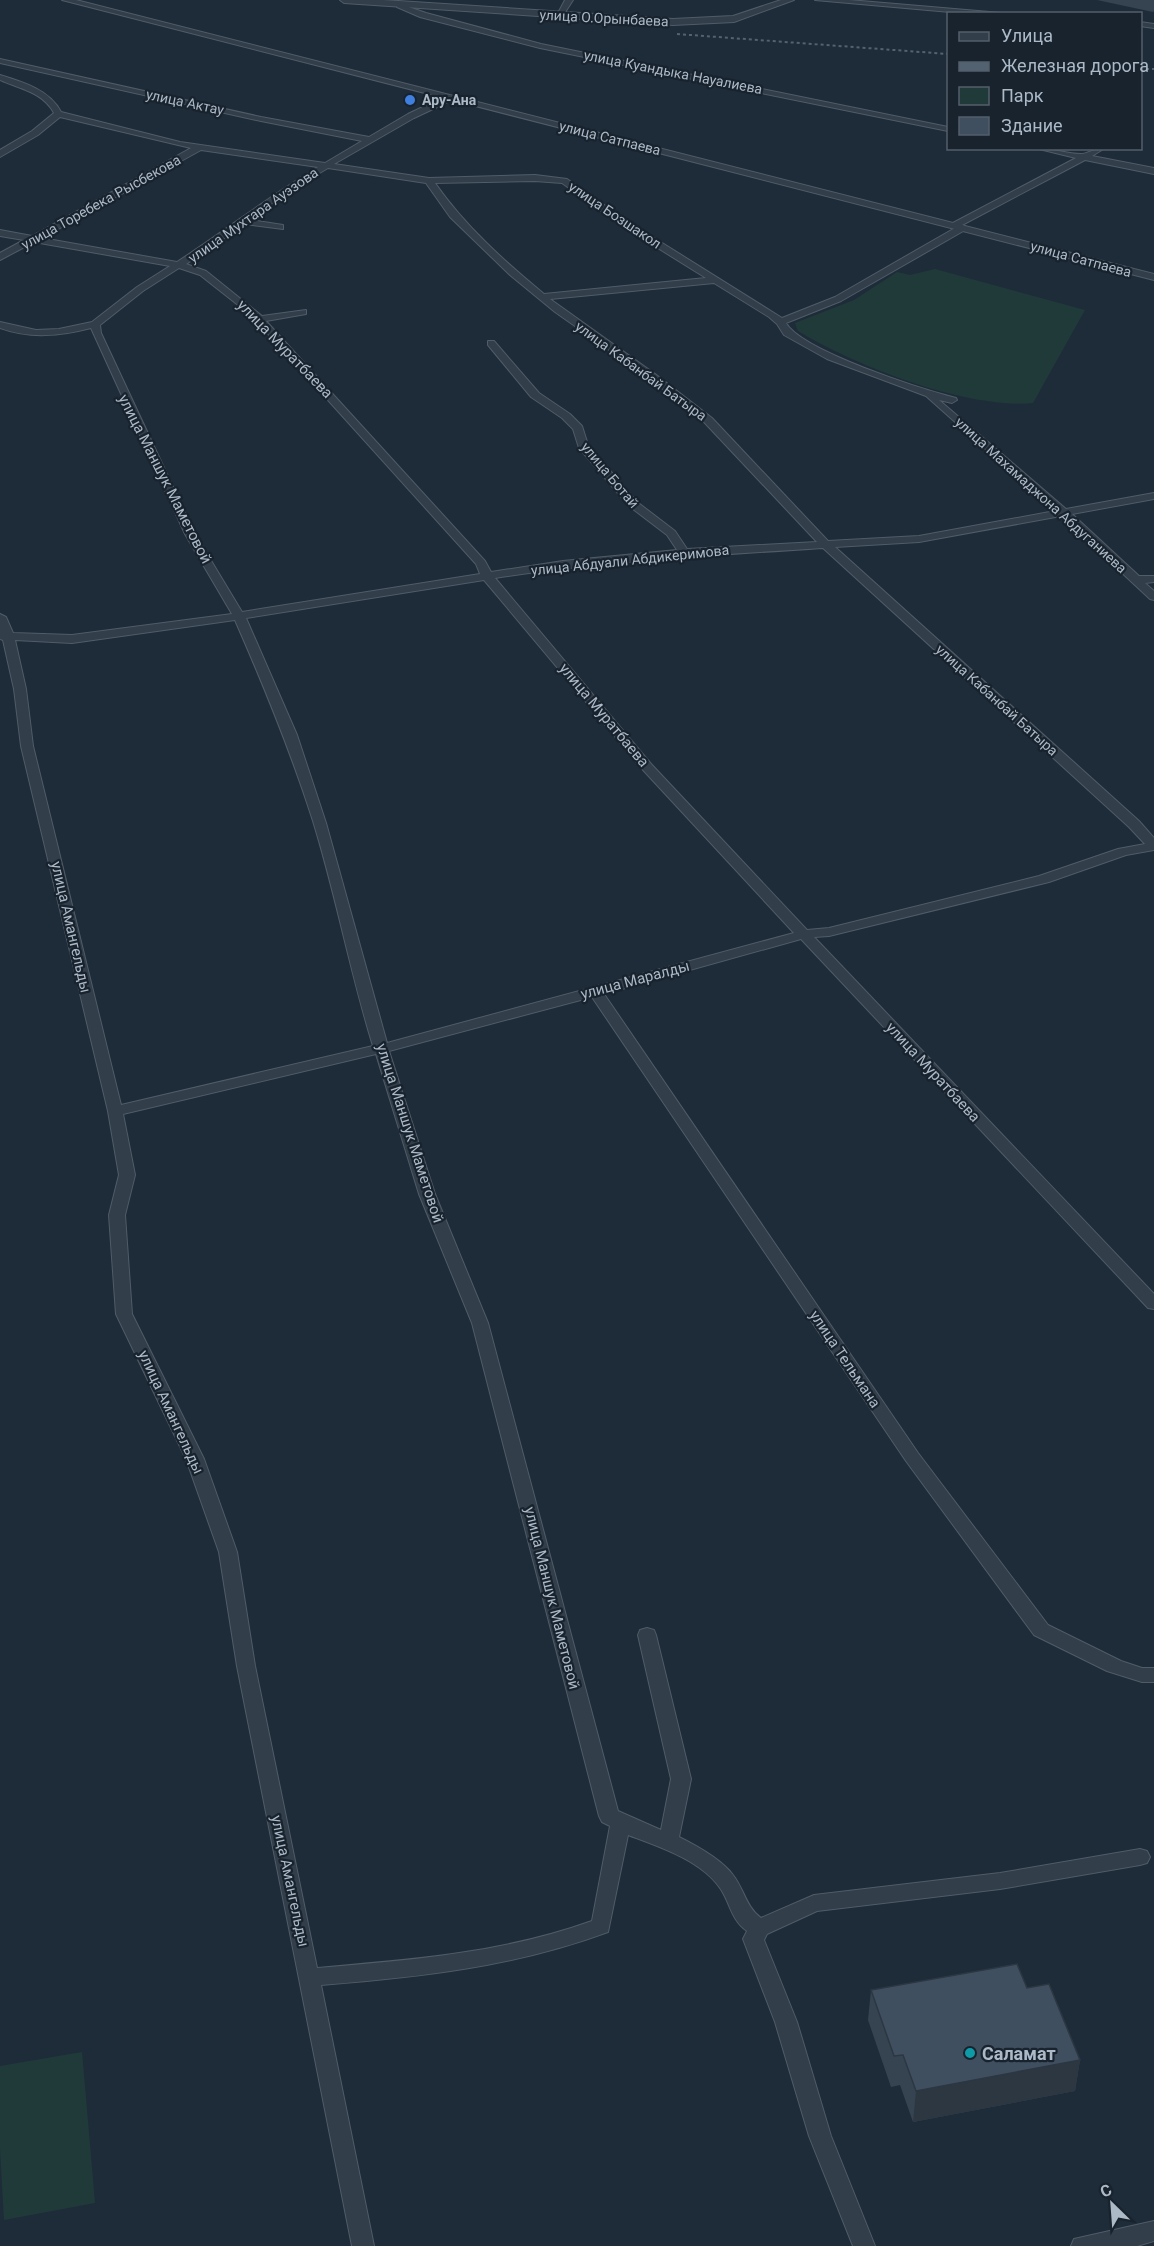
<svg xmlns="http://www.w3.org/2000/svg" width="1154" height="2246" font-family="Roboto,sans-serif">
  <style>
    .green { fill: #203a3a }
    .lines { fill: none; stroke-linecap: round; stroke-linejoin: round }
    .minor-casing { stroke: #505c68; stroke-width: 2 }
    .tertiary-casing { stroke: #505c68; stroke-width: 2 }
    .minor { fill: #323e4a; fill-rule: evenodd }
    .tertiary { fill: #323e4a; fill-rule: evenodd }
    .rail { stroke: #536271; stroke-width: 2; stroke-dasharray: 3 3; stroke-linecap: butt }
    .wall { fill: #364452 }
    .shaded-wall { fill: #2c3742 }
    .building { fill: #3f4f5f; stroke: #2c3742; stroke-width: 1.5 }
    .shop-dot { fill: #3f7fe0; stroke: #18232e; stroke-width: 2 }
    .culture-dot { fill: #0f9aa8; stroke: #18232e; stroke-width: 2 }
    .labels { text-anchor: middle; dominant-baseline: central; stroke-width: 4.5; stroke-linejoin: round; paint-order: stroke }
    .far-street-label { font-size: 14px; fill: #acb9c7; stroke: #18232e }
    .far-poi-label { font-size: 14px; font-weight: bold; fill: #acb9c7; stroke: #18232e; text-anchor: start }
    .street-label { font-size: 15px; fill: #acb9c7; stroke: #18232e }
    .near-poi-label { font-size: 18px; font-weight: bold; fill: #acb9c7; stroke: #18232e; text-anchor: start }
  </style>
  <rect width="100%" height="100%" fill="#1e2c39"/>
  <g class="green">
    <path d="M935,269l150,41 -52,93c-68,6 -177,-37 -235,-72l-3,-8 59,-23 43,-28 13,3z"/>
    <polygon points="82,2052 95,2203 4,2220 0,2149 0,2066"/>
  </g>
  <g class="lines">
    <defs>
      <g id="minor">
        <polygon points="565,0 573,0 562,17 556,17"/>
        <polygon points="815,0 849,0 1013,14 973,14"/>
        <polygon points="397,3 426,13 541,44 948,127 948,131 540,48 420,17 397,7"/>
        <polygon points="1140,22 1154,24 1154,28 1140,26"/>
        <path d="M0,59l261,58 108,20 39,-23 38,-18h6v4l-38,18 -80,46 95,14 106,-3 32,4 60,42 155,97 53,-21 120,-69h-4v-4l125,-66 -41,-10c16,0 31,6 46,6 7,0 14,-6 24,-6l-13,8 62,12v6l-69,-14 -123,65 3,1v4l-124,71 -55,22c16,28 135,66 170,75l1,2 -5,3 -13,-3 127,109 88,-16v6l-82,15 67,62h15v6l-9,1 9,8v9l-4,-1 -89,-83 -142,26 -84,5 304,274 15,17v12l-28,5 -77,27 -220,54 -15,1 340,357v15l-6,-1 -347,-369 -197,55 314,459 130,172 73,36 21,7h12v14h-12l-35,-11 -73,-36 -128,-174 -314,-464 -203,54 46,143 53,129 130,488 43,19 10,-51 -33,-144 2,-5 7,-2 7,2 2,5 35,144 -12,58c18,9 42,22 54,38 11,14 13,32 28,43l53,-23 186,-22 140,-24 7,2 3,6 -3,6 -7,2 -140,24 -183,22 -50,23 -3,6 33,82 34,114 44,110h-22l-44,-110 -34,-114 -32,-83 4,-8c-16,-11 -17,-29 -27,-43 -19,-28 -63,-42 -92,-53l-20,97c-95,35 -187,45 -287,53l53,261h-22l-115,-580 -18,-114 -33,-93 -70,-145 -7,-99 10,-40 -11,-64 -87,-365 -7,-57 -11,-49 -3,-1v-25l6,3 7,16 59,2 160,-21 -47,-80 -94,-206c-31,8 -61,11 -91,0v-6l36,8 23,-1 33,-7 45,-35 33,-21 -136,-24 -34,18v-7l24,-13 -24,-4v-6l32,6 159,-88 -131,-31 -22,18 -38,22v-7l32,-19 22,-18c-11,-21 -34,-24 -54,-33v-5c23,7 50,15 61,37l119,30 145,21 37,-22 -101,-20 -261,-58zM201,150l117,17c-49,29 -93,64 -141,95l-135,-24zM328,168l98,15 24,34 60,58 45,37 94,66 55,44 113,120 -130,7 -12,-18 -38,-29 -49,-57 -6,-19 -12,-12 -31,-21 -45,-52h-6v4l43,52 31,21 11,11 6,19 50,58 38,29 10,15 -114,11 -72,11 -6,-11 -219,-240 40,-7v-4l-44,6 -56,-45 -20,-7 59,-40 38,5v-4l-32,-5 30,-24zM535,181l27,2 59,42 85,53 -162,16c-40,-33 -79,-68 -109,-111zM179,268l21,7 52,41 224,248 4,10 -238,38 -47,-78 -94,-201 -1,-8 43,-34zM714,283l55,34 8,7 7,11 43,24 99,37 129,115 -136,25 -91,5 -116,-123 -57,-44 -105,-75zM823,548l306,279 16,17 -27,5 -79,27 -210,52 -22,2 -155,-165 -157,-187c109,-17 218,-23 328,-30zM484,580l160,191 150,162 -407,110 -61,-220 -29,-88 -51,-117zM235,620c29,66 56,132 78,201 23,74 37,151 60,225l-252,59 -88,-359 -7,-57 -11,-49 57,3zM376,1054l43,140 53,129 127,493 3,6 8,4 -18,95c-89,32 -181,39 -275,47l-62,-302 -18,-114 -33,-93 -72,-145 -7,-99 10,-40 -12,-61z"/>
        <polygon points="1154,2221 1154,2241 1137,2246 1071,2246 1074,2239"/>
      </g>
      <g id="tertiary">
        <polygon points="62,0 76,0 1154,274 1154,280"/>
        <polygon points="340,0 383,0 673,19 733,16 781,0 794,0 734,22 673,25 344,3"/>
      </g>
    </defs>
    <use href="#minor" class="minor-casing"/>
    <use href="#tertiary" class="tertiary-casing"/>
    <use href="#minor" class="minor"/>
    <use href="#tertiary" class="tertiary"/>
    <g class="rail">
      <polyline points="677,34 948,54"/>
      <polyline points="1140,69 1154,69"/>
    </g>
  </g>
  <g class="wall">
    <polygon points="1097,0 1154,0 1154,11 1153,12"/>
    <polygon points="1027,1988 1080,2060 1075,2091 913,2122 900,2085 891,2087 868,2020 871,1990"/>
  </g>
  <polygon class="shaded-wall" points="1080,2060 1075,2091 913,2122 916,2091"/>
  <polygon class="building" points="1017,1964 1027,1988 1049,1984 1080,2060 916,2091 903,2055 894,2056 871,1990"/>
  <circle class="shop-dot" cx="410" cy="100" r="6"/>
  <circle class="culture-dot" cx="970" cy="2053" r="6"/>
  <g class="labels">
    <g class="far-street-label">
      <text transform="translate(604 18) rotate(3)">улица О.Орынбаева</text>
      <text transform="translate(673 72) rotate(11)">улица Куандыка Науалиева</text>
      <text transform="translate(185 102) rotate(12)">улица Актау</text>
      <text transform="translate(610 138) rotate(14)">улица Сатпаева</text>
      <text transform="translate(101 202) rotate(-29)">улица Торебека Рысбекова</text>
      <text transform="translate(253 215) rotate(-35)">улица Мухтара Ауэзова</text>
      <text transform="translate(615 215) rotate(34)">улица Бозшакол</text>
      <text transform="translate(1081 259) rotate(15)">улица Сатпаева</text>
      <text transform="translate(641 371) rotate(36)">улица Кабанбай Батыра</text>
      <text transform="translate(610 475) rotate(50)">улица Ботай</text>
      <text transform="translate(1041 495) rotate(42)">улица Махамаджона Абдуганиева</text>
      <text transform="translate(630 560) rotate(-6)">улица Абдуали Абдикеримова</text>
      <text transform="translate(997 700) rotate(42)">улица Кабанбай Батыра</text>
    </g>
    <g class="far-poi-label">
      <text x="422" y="100">Ару-Ана</text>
    </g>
    <g class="street-label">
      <text transform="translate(285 349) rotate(46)">улица Муратбаева</text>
      <text transform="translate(165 479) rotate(63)">улица Маншук Маметовой</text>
      <text transform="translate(604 715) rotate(50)">улица Муратбаева</text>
      <text transform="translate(71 927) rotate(77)">улица Амангельды</text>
      <text transform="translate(635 980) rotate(-15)">улица Маралды</text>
      <text transform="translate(933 1072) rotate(47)">улица Муратбаева</text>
      <text transform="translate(410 1133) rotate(72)">улица Маншук Маметовой</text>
      <text transform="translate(845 1359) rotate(56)">улица Тельмана</text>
      <text transform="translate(171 1412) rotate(65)">улица Амангельды</text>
      <text transform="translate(552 1598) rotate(76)">улица Маншук Маметовой</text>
      <text transform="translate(290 1881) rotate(78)">улица Амангельды</text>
    </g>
    <g class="near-poi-label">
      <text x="982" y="2053">Саламат</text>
    </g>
  </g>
  <rect x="947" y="12" width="195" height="138" fill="#18232e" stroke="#535f6b" stroke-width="1.5"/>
  <rect x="959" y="32" width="30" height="9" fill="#323e4a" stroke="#535f6b" stroke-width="1.5"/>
  <text x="1001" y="42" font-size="18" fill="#acb9c7">Улица</text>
  <rect x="959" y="62" width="30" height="9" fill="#536271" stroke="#535f6b" stroke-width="1.5"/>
  <text x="1001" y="72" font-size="18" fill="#acb9c7">Железная дорога</text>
  <rect x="959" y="87" width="30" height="18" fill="#203a3a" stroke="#535f6b" stroke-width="1.5"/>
  <text x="1001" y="102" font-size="18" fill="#acb9c7">Парк</text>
  <rect x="959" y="117" width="30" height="18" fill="#3f4f5f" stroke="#535f6b" stroke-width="1.5"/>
  <text x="1001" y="132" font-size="18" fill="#acb9c7">Здание</text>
  <g transform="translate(1112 2204) rotate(335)" stroke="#18232e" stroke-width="4.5" paint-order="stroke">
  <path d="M0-4.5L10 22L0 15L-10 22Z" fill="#acb9c7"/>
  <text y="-9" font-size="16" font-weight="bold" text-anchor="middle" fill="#acb9c7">С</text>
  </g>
</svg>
